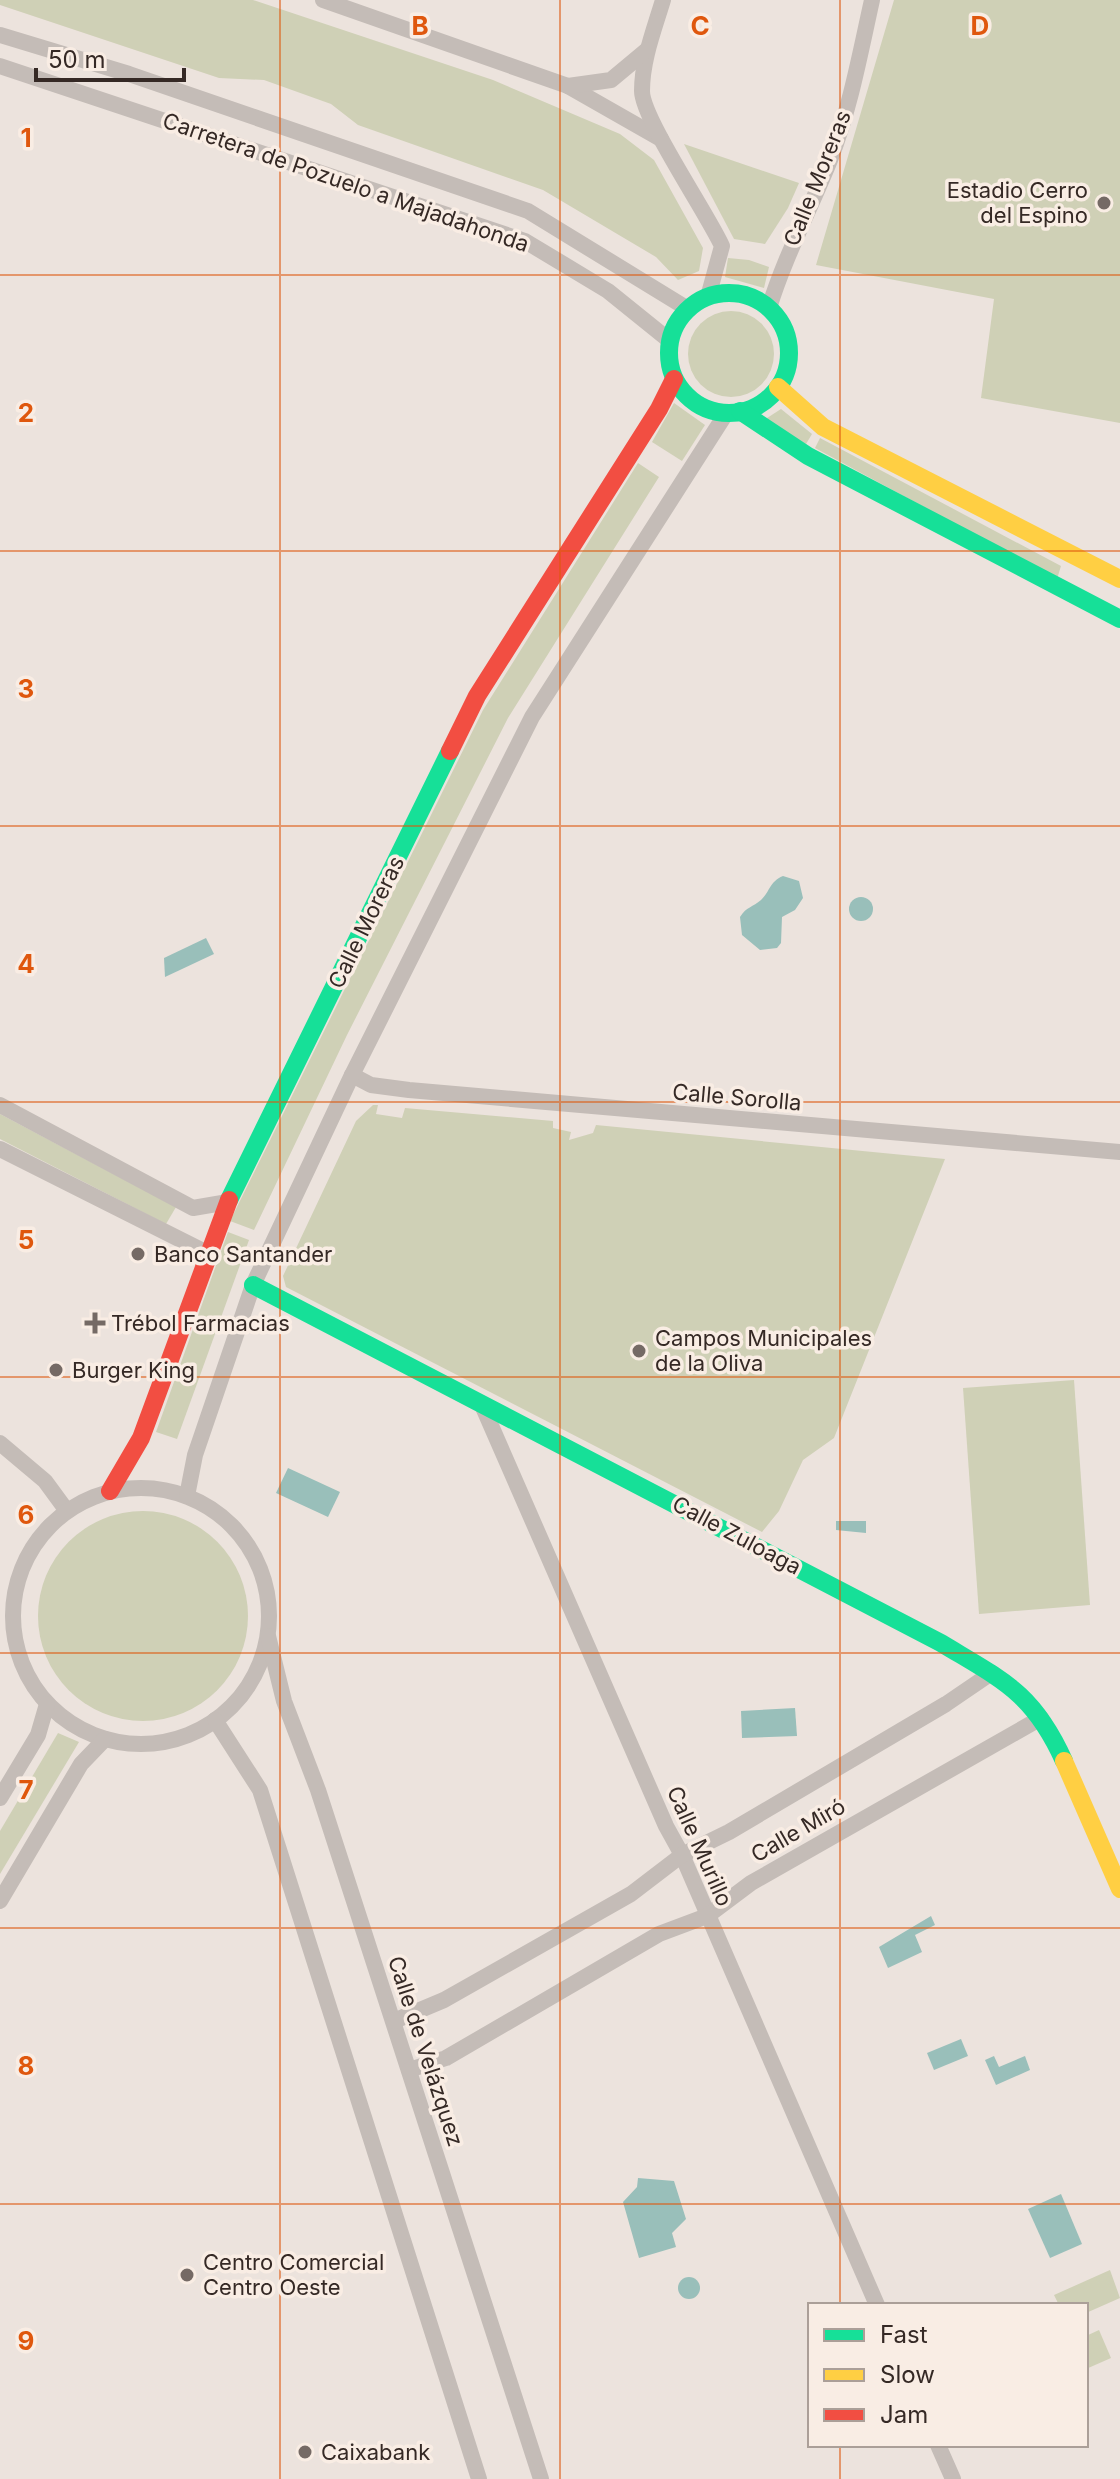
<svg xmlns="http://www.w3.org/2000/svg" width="1120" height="2479" font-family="Inter,sans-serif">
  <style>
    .green { fill: #cfd0b6 }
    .water { fill: #99bfba }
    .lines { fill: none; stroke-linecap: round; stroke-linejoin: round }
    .street { stroke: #c4bcb7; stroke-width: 16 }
    .fast { stroke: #16e098; stroke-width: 18 }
    .slow { stroke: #ffcf43; stroke-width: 18 }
    .jam { stroke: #f24e42; stroke-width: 18 }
    .grid { fill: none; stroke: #df570d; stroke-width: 2; stroke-opacity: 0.55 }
    .poi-dot { fill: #756a65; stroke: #f9ede4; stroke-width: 3 }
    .labels { text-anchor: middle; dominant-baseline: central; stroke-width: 7; stroke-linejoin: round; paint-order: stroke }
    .street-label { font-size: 22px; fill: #352925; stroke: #f9ede4 }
    .poi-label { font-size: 22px; fill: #352925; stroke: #f9ede4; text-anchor: start }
    .grid-label { font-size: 26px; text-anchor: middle; font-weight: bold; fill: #df570d; stroke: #f9ede4; stroke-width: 7; stroke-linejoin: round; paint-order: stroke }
  </style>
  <rect width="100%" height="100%" fill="#ece3dd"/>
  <g class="green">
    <polygon points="0,0 253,0 493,80 620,134 654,160 703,248 699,271 678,280 656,257 543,190 358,125 331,104 264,80 219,78 0,5"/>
    <polygon points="894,0 1120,0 1120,423 981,398 994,299 816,265"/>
    <polygon points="684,144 799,183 788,208 765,244 734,239"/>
    <polygon points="728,258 749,260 769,267 764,288 725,277"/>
    <circle cx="731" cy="354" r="43"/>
    <polygon points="674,403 705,425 682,461 652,442"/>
    <polygon points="781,409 812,434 806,444 764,420"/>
    <polygon points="820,438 1061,566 1057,579 815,448"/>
    <polygon points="638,463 659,477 508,718 347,1035 254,1230 230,1221 483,710"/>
    <polygon points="373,1105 378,1105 376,1114 402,1118 405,1108 553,1121 553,1128 571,1132 569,1140 593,1133 596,1125 945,1159 834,1438 803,1460 779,1511 762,1532 286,1287 283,1276 356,1121"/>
    <polygon points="0,1114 176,1207 166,1224 0,1139"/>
    <polygon points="228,1232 249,1240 177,1439 156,1432"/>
    <polygon points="1074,1380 1090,1605 979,1614 963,1388"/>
    <circle cx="143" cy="1616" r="105"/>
    <polygon points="58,1733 79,1742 0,1874 0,1831"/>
    <polygon points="1110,2270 1120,2298 1086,2313 1086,2305 1059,2305 1054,2295"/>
    <polygon points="1099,2330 1111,2358 1086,2369 1086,2336"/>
  </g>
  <g class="water">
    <path d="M783,876l16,5 4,17 -8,12 -13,7 -1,26 -4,5 -17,2 -18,-15 -2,-18c6,-10 13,-10 21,-17 9,-8 8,-18 22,-24z"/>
    <circle cx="861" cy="909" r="12"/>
    <polygon points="206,938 214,954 165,977 164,958"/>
    <polygon points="288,1468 340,1492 328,1517 276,1493"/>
    <polygon points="836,1521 866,1521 866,1533 836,1530"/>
    <polygon points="795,1708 797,1736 742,1738 741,1711"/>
    <polygon points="931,1916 935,1925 915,1935 922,1952 888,1968 879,1947"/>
    <polygon points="961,2039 968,2056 934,2070 927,2053"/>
    <polygon points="994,2056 999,2067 1025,2056 1030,2070 996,2085 985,2060"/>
    <polygon points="638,2178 674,2181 686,2219 672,2233 676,2247 639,2258 623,2202 637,2187"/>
    <polygon points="1061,2194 1082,2244 1050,2258 1028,2209"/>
    <circle cx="689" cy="2288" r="11"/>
  </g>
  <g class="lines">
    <g class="street">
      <polyline points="323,0 568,86 661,139"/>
      <path d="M663,0c-9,30 -21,60 -21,91 0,27 65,122 80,155l-14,51"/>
      <polyline points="0,35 129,74 528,211 688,309"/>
      <polyline points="0,66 525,241 608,291 670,341"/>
      <polyline points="568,86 611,80 647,50"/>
      <path d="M769,308c16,-52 41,-98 61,-148 20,-51 30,-106 42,-160"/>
      <polyline points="352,1075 371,1085 409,1090 1120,1152"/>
      <polyline points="0,1105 193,1208 228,1202"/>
      <polyline points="0,1149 207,1253"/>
      <polyline points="482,1405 666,1826 682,1855 877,2305"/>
      <polyline points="0,1443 45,1481 67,1511"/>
      <circle cx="141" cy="1616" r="128"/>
      <polyline points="187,1496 195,1455 253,1285 352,1075 532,717 727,412"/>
      <polyline points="268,1636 284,1701 318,1790 541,2479"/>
      <polyline points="215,1720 260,1790 479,2479"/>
      <polyline points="0,1798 38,1735 47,1704"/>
      <polyline points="0,1901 81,1764 105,1739"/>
      <polyline points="394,2021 444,2000 631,1894 682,1855 729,1832 946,1704 990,1674"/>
      <polyline points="409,2070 446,2058 659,1934 707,1916 751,1883 1041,1718"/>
      <polyline points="938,2445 953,2479"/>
    </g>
    <g class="fast">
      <circle cx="729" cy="353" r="60"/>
      <polyline points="740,411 808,456 1120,619"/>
      <polyline points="229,1200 450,751"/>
      <path d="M253,1285l688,358c61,37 92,49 123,118"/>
    </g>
    <g class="slow">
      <polyline points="778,387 823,427 1120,579"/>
      <polyline points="1064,1761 1120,1889"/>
    </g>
    <g class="jam">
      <polyline points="450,751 477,696 659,409 674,379"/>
      <polyline points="110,1491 141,1438 229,1200"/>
    </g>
  </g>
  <path class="grid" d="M280,0v2479M560,0v2479M840,0v2305M0,275h1120M0,551h1120M0,826h1120M0,1102h1120M0,1377h1120M0,1653h1120M0,1928h1120M0,2204h1120M840,2445v34"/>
  <g class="poi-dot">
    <circle cx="1104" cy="203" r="8"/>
    <circle cx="138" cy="1254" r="8"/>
    <path d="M91 1311h8v8h8v8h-8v8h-8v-8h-8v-8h8z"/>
    <circle cx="639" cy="1351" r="8"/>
    <circle cx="56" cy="1370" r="8"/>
    <circle cx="187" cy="2275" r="8"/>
    <circle cx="305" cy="2452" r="8"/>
  </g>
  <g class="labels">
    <g class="street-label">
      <text transform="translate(817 178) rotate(-68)">Calle Moreras</text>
      <text transform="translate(346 182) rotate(19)">Carretera de Pozuelo a Majadahonda</text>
      <text transform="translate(366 922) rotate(-64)">Calle Moreras</text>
      <text transform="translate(737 1097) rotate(5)">Calle Sorolla</text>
      <text transform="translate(737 1535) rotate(28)">Calle Zuloaga</text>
      <text transform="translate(798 1830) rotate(-30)">Calle Miró</text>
      <text transform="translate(700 1846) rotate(66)">Calle Murillo</text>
      <text transform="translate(426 2051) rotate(72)">Calle de Velázquez</text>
    </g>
    <g class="poi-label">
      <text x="1088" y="190" text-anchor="end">Estadio Cerro<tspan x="1088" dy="25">del Espino</tspan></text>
      <text x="154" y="1254">Banco Santander</text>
      <text x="111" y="1323">Trébol Farmacias</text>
      <text x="655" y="1338">Campos Municipales<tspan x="655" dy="25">de la Oliva</tspan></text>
      <text x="72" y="1370">Burger King</text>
      <text x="203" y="2262">Centro Comercial<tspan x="203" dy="25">Centro Oeste</tspan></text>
      <text x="321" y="2452">Caixabank</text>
    </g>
  </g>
  <g class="grid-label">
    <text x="420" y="35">B</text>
    <text x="700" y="35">C</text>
    <text x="980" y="35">D</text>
    <text x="26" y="147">1</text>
    <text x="26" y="422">2</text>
    <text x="26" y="698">3</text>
    <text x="26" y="973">4</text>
    <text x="26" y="1249">5</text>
    <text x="26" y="1524">6</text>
    <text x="26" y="1799">7</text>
    <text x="26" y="2075">8</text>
    <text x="26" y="2350">9</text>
  </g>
  <rect x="808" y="2303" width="280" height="144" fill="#f9ede4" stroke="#ab9f98" stroke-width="2"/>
  <rect x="824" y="2329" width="40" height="12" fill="#16e098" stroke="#ab9f98" stroke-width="2"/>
  <text x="880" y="2343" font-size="24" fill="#352925">Fast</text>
  <rect x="824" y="2369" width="40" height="12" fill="#ffcf43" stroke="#ab9f98" stroke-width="2"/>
  <text x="880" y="2383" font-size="24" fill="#352925">Slow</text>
  <rect x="824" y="2409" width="40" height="12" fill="#f24e42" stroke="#ab9f98" stroke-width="2"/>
  <text x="880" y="2423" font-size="24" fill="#352925">Jam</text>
  <path d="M36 68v12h148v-12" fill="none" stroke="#352925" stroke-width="4"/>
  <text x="48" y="68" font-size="24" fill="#352925" stroke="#f9ede4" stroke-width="6" paint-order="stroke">50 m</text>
</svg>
